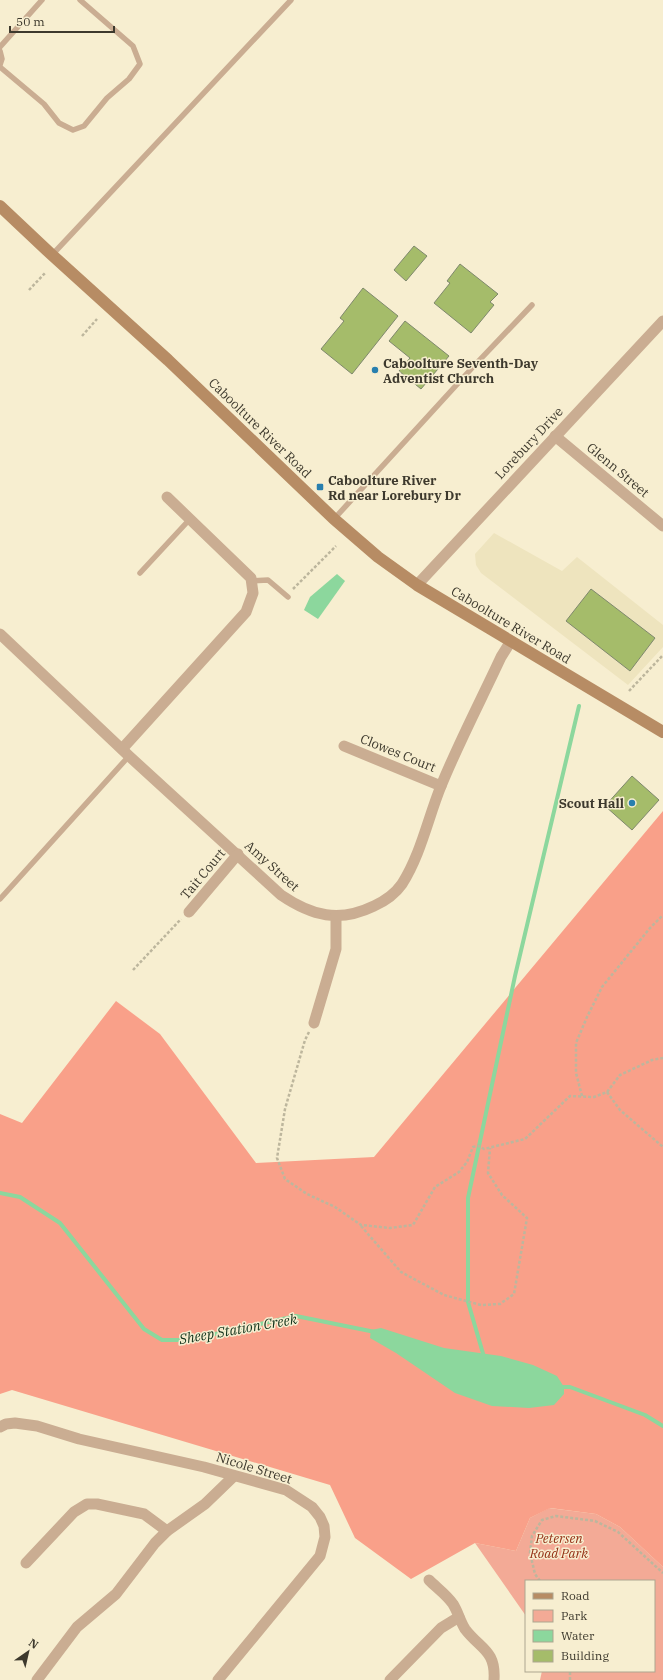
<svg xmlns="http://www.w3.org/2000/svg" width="663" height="1680" font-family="'IBM Plex Serif',serif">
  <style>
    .built { fill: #eee4be }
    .green { fill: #f3aa96 }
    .forest { fill: #f9a089 }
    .water { fill: #8cd79d }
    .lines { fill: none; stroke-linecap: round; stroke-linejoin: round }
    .stream { stroke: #8cd79d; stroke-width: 4 }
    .building { fill: #a5bc6a; stroke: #7f886d }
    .path { stroke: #bdb69d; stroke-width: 2.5; stroke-dasharray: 3 2; stroke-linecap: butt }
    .service { stroke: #caad92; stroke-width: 5.5 }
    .minor { stroke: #caad92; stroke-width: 11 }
    .secondary { stroke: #b78c64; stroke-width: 12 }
    .poi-dot { fill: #287fae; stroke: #f7eed0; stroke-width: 1.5 }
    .labels { text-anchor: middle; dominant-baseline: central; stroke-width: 3; stroke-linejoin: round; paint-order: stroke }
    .poi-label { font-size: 13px; font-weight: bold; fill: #3d392d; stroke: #f7eed0; text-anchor: start }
    .street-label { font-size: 13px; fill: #3d392d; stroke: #f7eed0 }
    .park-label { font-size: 13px; font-style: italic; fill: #932e13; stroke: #f7eed0 }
    .water-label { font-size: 14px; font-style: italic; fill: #13331c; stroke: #f7eed0 }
  </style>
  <rect width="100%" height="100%" fill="#f7eed0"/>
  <polygon class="built" points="494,533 562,571 577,557 663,625 663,647 628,685 481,573 476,565 475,554"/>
  <polygon class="green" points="549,1508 596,1514 620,1527 663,1567 663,1680 540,1680 542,1671 654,1671 654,1581 526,1581 526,1616 475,1543 516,1551 530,1518"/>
  <polygon class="forest" points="663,811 663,1567 620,1527 596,1514 550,1508 530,1518 516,1551 475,1543 411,1579 355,1538 330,1485 12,1390 0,1394 0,1114 22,1123 116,1001 160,1034 256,1163 374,1157"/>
  <g class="water">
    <polygon points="337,574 345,581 318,619 304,610 310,597"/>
    <polygon points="381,1328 444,1348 501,1356 533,1365 557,1376 564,1387 564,1394 554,1405 529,1408 492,1406 455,1393 396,1353 370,1338 371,1330"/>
  </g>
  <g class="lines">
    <g class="stream">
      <polyline points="0,1193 20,1197 60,1223 144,1329 162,1340 188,1340 296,1316 375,1332"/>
      <polyline points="484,1357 468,1302 468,1198 515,976 579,706"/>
      <polyline points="559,1387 570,1387 645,1415 663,1426"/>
    </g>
  </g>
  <g class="building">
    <polygon points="414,246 427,256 406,281 394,270"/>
    <polygon points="460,264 498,294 490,302 494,305 471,333 434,303 450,283 447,281"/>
    <polygon points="363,288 398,316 352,374 321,349 344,321 340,318"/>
    <polygon points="405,321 449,356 421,389 399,371 410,358 389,341"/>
    <polygon points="591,589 655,638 630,671 566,621"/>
    <polygon points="632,776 659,800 632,830 605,806"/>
  </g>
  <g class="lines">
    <g class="path">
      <polyline points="29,290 46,272"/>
      <polyline points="82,336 97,319"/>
      <polyline points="293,589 336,546"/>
      <polyline points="629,691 663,655"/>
      <polyline points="133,970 181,919"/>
      <polyline points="309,1032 305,1040 285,1109 277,1158 285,1179 307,1194 335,1207 361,1225 390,1228 413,1225 435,1187 459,1172 467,1162 473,1147 479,1146 484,1149 525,1139 570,1096 594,1097 607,1092 620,1075 652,1060 663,1058"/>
      <polyline points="607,1092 620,1110 663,1147"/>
      <polyline points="582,1096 576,1073 576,1043 587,1017 602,987 650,928 663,915"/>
      <polyline points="361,1226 401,1272 444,1295 481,1305 500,1304 514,1294 527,1218 502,1195 488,1173 490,1148"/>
      <polyline points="540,1581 535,1574 530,1553 532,1536 542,1520 556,1516 595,1521 618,1532 663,1573"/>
      <polyline points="570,1680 570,1671"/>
    </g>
    <g class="service">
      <polyline points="0,47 42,0"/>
      <polyline points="0,51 2,59 0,65"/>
      <polyline points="0,67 44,104 59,123 73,130 84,126 107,98 129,79 140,64 133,46 80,0"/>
      <polyline points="52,255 291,0"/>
      <polyline points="334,519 472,368 532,305"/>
      <polyline points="140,573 190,519"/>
      <polyline points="251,581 268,580 288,597"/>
      <polyline points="0,899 129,756"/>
    </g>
    <g class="minor">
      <polyline points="555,436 663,526"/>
      <polyline points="417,585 663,321"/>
      <path d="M0,634l129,122 152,139c31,21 58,28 93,11 11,-5 21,-12 28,-22 19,-30 26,-66 39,-98 18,-44 40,-86 60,-129l10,-16"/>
      <polyline points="344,746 441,786"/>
      <polyline points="122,749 246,612 253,593 251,578 167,497"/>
      <polyline points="189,912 238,854"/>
      <polyline points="314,1023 336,949 336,916"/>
      <polyline points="0,1427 6,1424 15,1423 37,1426 79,1439 204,1467 286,1490 312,1507 320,1517 324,1526 325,1537 320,1556 218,1680"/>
      <polyline points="26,1563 74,1512 87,1504 97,1504 144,1514 167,1531"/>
      <path d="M429,1580c8,8 18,15 24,24 5,8 7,17 12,25 15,20 31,21 29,51"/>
      <polyline points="37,1680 77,1627 116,1594 155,1543 167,1531 205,1504 234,1476"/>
      <polyline points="390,1680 441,1628 459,1617"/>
    </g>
    <polyline class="secondary" points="0,206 52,255 168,360 334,519 378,557 417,585 663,732"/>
  </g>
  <g class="poi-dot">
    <circle cx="375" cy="370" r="4"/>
    <rect x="316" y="483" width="8" height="8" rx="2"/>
    <circle cx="632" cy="803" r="4"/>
  </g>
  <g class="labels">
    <g class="poi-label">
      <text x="383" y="363">Caboolture Seventh-Day<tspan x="383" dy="15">Adventist Church</tspan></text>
      <text x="328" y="480">Caboolture River<tspan x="328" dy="15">Rd near Lorebury Dr</tspan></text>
      <text x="624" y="803" text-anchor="end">Scout Hall</text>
    </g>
    <g class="street-label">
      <text transform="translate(260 428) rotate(44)">Caboolture River Road</text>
      <text transform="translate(529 443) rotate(-47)">Lorebury Drive</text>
      <text transform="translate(618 470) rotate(40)">Glenn Street</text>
      <text transform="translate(511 625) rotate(31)">Caboolture River Road</text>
      <text transform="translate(398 753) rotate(22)">Clowes Court</text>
      <text transform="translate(272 866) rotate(42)">Amy Street</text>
      <text transform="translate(203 874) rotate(-50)">Tait Court</text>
      <text transform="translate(254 1468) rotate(17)">Nicole Street</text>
    </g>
    <g class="park-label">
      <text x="559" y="1538">Petersen<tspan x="559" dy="15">Road Park</tspan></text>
    </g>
    <g class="water-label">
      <text transform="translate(238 1329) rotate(-10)">Sheep Station Creek</text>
    </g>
  </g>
  <rect x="525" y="1580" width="130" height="92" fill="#f7eed0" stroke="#ada68f"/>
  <rect x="533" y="1593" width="20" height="6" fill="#b78c64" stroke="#ada68f"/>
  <text x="561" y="1600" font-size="12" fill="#3d392d">Road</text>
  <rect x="533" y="1610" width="20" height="12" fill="#f3aa96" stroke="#ada68f"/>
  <text x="561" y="1620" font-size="12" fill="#3d392d">Park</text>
  <rect x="533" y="1630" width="20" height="12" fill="#8cd79d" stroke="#ada68f"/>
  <text x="561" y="1640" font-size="12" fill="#3d392d">Water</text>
  <rect x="533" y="1650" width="20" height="12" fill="#a5bc6a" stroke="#ada68f"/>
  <text x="561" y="1660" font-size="12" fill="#3d392d">Building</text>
  <g transform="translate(28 1652) rotate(34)" stroke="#f7eed0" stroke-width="3" paint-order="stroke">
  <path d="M0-3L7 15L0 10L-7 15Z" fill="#3d392d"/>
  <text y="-6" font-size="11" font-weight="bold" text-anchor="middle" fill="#3d392d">N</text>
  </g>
  <path d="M10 26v6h104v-6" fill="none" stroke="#3d392d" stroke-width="2"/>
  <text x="16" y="26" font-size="12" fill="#3d392d" stroke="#f7eed0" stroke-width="3" paint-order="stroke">50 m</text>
</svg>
